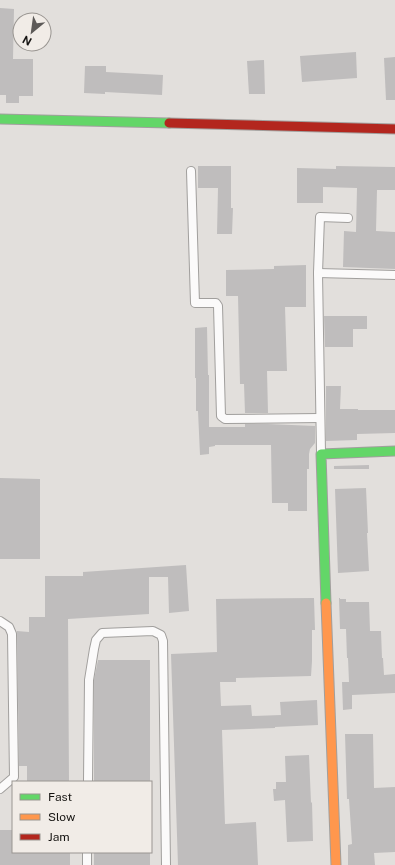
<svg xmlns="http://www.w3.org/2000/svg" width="395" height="865" font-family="'Public Sans',sans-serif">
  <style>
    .building { fill: #bfbdbd }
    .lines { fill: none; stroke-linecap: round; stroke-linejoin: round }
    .lane-casing { stroke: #a19f9d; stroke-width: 10 }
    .fast-casing { stroke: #a19f9d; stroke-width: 11 }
    .slow-casing { stroke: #a19f9d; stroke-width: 11 }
    .jam-casing { stroke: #a19f9d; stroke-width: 11 }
    .lane { stroke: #fbfafa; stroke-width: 8 }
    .fast { stroke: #63d668; stroke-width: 9 }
    .slow { stroke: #ff974d; stroke-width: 9 }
    .jam { stroke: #b3261e; stroke-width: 9 }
  </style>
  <rect width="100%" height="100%" fill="#e2dfdc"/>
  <g class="building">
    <polygon points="0,8 14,9 13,59 33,59 33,96 19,96 19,103 6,103 6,95 0,95"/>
    <polygon points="356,52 357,78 302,82 300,56"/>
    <polygon points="395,57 395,100 386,100 384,58"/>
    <polygon points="264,60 265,94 249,94 247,61"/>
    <polygon points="85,66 106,66 106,72 163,75 162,95 105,92 105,94 84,93"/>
    <polygon points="198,166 231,166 231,208 233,208 232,234 217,234 218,188 198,188"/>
    <polygon points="336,166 395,167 395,190 377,190 376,231 395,232 395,269 343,267 344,231 356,232 357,188 323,187 323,203 297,203 297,168 336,169"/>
    <polygon points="306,265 306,307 285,307 287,371 267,371 268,413 245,413 244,384 240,384 238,296 226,296 226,270 274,269 274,266"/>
    <polygon points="324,316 367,316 367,329 353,329 353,347 325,347"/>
    <polygon points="207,327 208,375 209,375 209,427 245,427 245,424 268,424 315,426 315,443 310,449 309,454 309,469 307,469 307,511 288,511 288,503 272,503 271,445 215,445 215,446 209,447 209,454 200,455 198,411 196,411 196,378 195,378 195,328"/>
    <polygon points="326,386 341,386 340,409 358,409 358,410 395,410 395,433 357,434 357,440 326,441"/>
    <polygon points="369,465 369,469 334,469 334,466"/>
    <polygon points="0,478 40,479 40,559 0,559"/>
    <polygon points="366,488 368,533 367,533 369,571 338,573 335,489"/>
    <polygon points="186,565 189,611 169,613 168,577 149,577 149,614 68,619 69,782 27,782 27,766 19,766 17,631 29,632 29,617 45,617 45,576 83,576 83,572"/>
    <polygon points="314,598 315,630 312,630 312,661 311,676 236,678 236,682 220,682 221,706 251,705 252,716 281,715 280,702 317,700 318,725 275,727 275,728 222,730 225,824 256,822 258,865 178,865 171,654 217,652 216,599"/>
    <polygon points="339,598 340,598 340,599 346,599 346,602 369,602 370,631 381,631 382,658 383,658 384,675 395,674 395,693 352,695 352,709 343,710 342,682 349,682 348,658 347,658 346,629 340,629"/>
    <polygon points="98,660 150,660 150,782 94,782 94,680"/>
    <polygon points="345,734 373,734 374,788 395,787 395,852 374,853 375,865 348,865 348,845 352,844 349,799 347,799"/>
    <polygon points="309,755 311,803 312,802 313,841 287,842 285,800 274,801 273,789 276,789 276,782 286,782 285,756"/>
    <polygon points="0,830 13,830 13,852 70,852 70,865 0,865"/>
    <rect x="94" y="852" width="56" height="13"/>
  </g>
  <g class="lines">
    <defs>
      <g id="lane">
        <polyline points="191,171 195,303 216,303 218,306 221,416 225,419 320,418"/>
        <polyline points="318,273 395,275"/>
        <polyline points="321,453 318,273 320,217 348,218"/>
        <polyline points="0,621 9,627 12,634 14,777 0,789"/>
        <polyline points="88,782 89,680 94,649 96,640 102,633 153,631 161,635 163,641 166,865"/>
        <polyline points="87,865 87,852"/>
      </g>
      <g id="fast">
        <polyline points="0,119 169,123"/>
        <polyline points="326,603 321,454 395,451"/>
      </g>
      <polyline id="slow" points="326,603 336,865"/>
      <polyline id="jam" points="169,123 395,129"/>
    </defs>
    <use href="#lane" class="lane-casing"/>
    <use href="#fast" class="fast-casing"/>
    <use href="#slow" class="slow-casing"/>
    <use href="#jam" class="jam-casing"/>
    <use href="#lane" class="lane"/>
    <use href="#fast" class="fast"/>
    <use href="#slow" class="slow"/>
    <use href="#jam" class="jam"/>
  </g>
  <rect x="12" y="781" width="140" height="72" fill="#f1ece7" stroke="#999591"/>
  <rect x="20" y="794" width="20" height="6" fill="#63d668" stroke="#999591"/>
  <text x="48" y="801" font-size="12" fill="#151311">Fast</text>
  <rect x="20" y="814" width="20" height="6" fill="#ff974d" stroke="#999591"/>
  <text x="48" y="821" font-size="12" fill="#151311">Slow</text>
  <rect x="20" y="834" width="20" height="6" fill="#b3261e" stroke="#999591"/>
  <text x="48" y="841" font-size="12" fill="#151311">Jam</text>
  <g transform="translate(32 32) rotate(209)"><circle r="19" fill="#f1ece7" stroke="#999591"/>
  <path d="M0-3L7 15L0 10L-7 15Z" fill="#5d5a58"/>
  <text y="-6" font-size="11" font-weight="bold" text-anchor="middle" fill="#151311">N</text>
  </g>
</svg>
